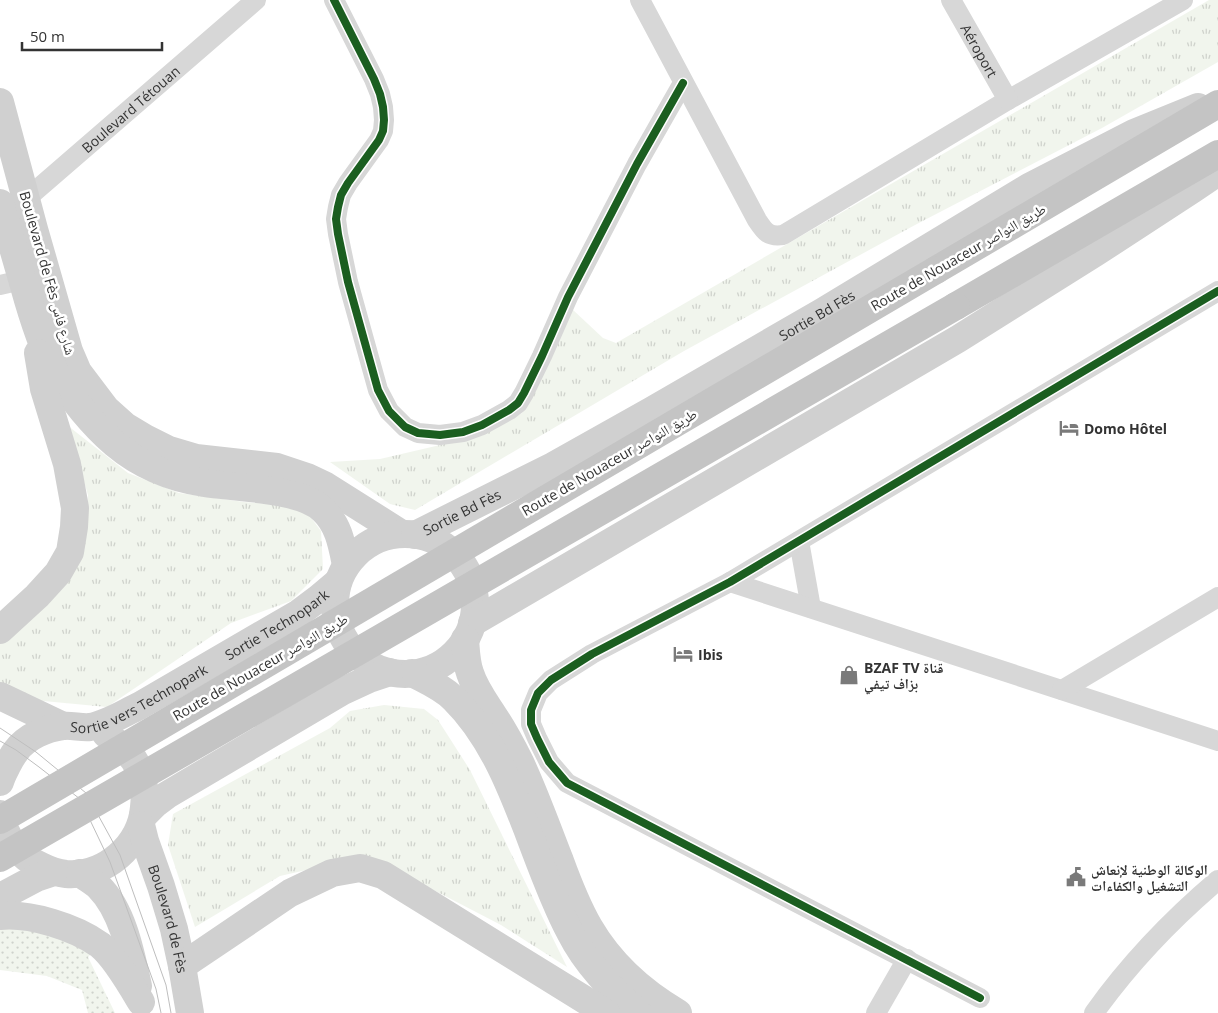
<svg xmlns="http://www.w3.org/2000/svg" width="1218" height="1013" font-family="'Open Sans','Noto Naskh Arabic',sans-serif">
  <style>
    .grass { fill: url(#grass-tufts) }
    .garden { fill: url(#garden-dots) }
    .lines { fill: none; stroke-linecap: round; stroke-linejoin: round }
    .street { stroke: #d7d7d7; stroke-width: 20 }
    .secondary { stroke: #d0d0d0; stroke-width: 28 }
    .highway { stroke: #c4c4c4; stroke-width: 28 }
    .tram { stroke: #bebebe; stroke-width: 1 }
    .highway-bridge { stroke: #c4c4c4; stroke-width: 28 }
    .cycleway-casing { stroke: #fff; stroke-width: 11 }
    .cycleway { stroke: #1b5e20; stroke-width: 8 }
    .labels { text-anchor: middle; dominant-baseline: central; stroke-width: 5; stroke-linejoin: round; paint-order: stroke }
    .street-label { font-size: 14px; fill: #333; stroke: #fff }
    .poi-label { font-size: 14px; font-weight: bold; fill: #333; stroke: #fff; text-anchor: start }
  </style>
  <defs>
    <pattern id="grass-tufts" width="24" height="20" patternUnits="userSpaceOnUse" patternTransform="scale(1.25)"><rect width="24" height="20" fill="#f1f5ed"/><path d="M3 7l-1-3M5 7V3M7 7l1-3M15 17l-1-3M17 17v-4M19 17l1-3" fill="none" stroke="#cfd2cc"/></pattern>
    <pattern id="garden-dots" width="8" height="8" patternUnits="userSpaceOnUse" patternTransform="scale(1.25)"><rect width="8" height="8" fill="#f1f5ed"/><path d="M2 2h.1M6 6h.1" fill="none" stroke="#cfd2cc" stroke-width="1.8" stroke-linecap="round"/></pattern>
  </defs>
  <rect width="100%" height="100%" fill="#fff"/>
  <g class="grass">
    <polygon points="1209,0 1218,0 1218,62 1102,128 915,225 684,351 415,510 390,504 330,462 380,459 483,435 522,413 572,309 603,338 616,343"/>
    <polygon points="67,425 128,473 179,493 244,502 303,507 321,531 323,569 291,601 231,623 107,707 33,700 0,684 0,639 84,552 88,495"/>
    <polygon points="384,705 424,709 438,720 470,770 567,967 501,925 368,856 280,876 195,927 168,845 173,814 330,728 350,711"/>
  </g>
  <polygon class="garden" points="0,920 101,946 88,957 115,1013 88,1013 82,990 47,976 0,970"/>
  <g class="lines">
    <g class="street">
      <polyline points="334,0 374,79 380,94 383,107 384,120 383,131 379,140 348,183 341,195 338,207 336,219 338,234 348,282 378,390 389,411 405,427 418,433 440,435 463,432 482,425 509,410 518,403 524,393 542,356 568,297 637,164 683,83"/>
      <path d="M640,0l117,220c8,12 11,17 26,15l225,-135 175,-100"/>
      <path id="s1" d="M951,0l57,100"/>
      <path id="s2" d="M26,199l230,-199"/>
      <polyline points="0,285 22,280"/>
      <polyline points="799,541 811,608"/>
      <polyline points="730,582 1218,741"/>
      <polyline points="1062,690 1218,597"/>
      <polyline points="980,998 567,783 549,762 537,738 531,724 531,710 538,693 551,680 592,654 730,582 1218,291"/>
      <polyline points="876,1013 907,959"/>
      <path d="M1094,1013c35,-49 78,-94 124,-133"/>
    </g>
    <g class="secondary">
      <polyline points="0,102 34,229 69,351 78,372 106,409 125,426 145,438 169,450 196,458 277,467 307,477 326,486 402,534"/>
      <path d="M0,203c8,28 16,55 24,83 8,29 17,59 31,85 16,27 36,52 60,73 25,21 56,34 89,39 31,5 97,5 119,27 16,15 19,35 23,55"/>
      <circle cx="405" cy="604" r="70"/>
      <path id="s3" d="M415,535l138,-69 98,-55 171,-99 207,-125 105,-54 64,-26"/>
      <polyline points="472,623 958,339 1095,253 1193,189 1218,172"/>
      <polyline points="0,630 37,596 58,573 70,552 74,527 75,508 67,464 44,389 38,353"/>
      <path d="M465,639c1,12 1,23 5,34 5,16 15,29 24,43 10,15 18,30 26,46 15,32 27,66 40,99 8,22 17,45 29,66 21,36 53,65 89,86"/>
      <path d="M412,673c15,8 30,14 42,26 60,59 77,160 116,233 16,32 41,57 68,81"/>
      <polyline points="0,696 63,726"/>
      <path id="s4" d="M0,782c2,-7 5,-12 8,-18 2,-4 5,-9 8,-13 10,-14 30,-23 47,-25 8,-1 19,2 27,1 17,-3 34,-14 49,-21l160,-93 20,-15 19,-16"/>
      <path d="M0,814c5,23 19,43 41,52 8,4 16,7 25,8 39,3 75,-29 78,-67 2,-16 -1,-33 -10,-47 -8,-11 -18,-18 -28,-26"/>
      <polyline points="143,816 155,804 167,795 343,691 369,679 390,672"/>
      <path id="s5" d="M141,825l4,16 16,45 13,43 8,37 8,47"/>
      <path d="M80,873c6,5 14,9 19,14 24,24 32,67 39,99"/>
      <polyline points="0,897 36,878 54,872"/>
      <path d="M0,916c30,-3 75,11 100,29 15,12 31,40 41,57"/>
      <polyline points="182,966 290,893 332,873 360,868 383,875 606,1013"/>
    </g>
    <g class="highway">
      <polyline points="936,270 1218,104"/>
      <polyline points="956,306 1218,154"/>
    </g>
    <g class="tram">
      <polyline points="0,728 36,752 86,793 120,855 166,985 171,1013"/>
      <polyline points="0,741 16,750 39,767 80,799 110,862 156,989 161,1013"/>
    </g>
    <g class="highway-bridge">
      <polyline points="0,820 936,270"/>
      <polyline points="0,858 956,306"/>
    </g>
    <defs>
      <g id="cycleway">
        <polyline points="334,0 374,79 380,94 383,107 384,120 383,131 379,140 348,183 341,195 338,207 336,219 338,234 348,282 378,390 389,411 405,427 418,433 440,435 463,432 482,425 509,410 518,403 524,393 542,356 568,297 637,164 683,83"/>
        <polyline points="980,998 567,783 549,762 537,738 531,724 531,710 538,693 551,680 592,654 730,582 1218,291"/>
      </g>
    </defs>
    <use href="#cycleway" class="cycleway-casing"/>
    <use href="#cycleway" class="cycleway"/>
  </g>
  <defs>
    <symbol id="hotel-bare" viewBox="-9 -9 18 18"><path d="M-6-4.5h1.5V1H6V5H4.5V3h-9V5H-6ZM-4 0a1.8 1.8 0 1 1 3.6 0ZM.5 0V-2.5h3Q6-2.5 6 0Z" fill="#7a7a7a" stroke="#fff" stroke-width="2.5" paint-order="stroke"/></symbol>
    <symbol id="shop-bare" viewBox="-9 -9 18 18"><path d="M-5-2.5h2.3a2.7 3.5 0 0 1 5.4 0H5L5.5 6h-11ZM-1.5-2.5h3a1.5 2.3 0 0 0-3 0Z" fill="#7a7a7a" stroke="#fff" stroke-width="2.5" paint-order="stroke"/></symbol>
    <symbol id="civic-bare" viewBox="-9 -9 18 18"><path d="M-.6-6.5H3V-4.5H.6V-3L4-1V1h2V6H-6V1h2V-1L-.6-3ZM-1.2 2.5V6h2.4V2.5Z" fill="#7a7a7a" stroke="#fff" stroke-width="2.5" paint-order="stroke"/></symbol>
  </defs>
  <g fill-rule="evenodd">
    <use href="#hotel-bare" x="1055" y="414" width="28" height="28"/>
    <use href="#hotel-bare" x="669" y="640" width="28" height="28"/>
    <use href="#shop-bare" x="835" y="661" width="28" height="28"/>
    <use href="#civic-bare" x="1062" y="863" width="28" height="28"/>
  </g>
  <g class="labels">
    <g class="street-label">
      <text stroke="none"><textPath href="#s1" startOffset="58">Aéroport</textPath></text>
      <text stroke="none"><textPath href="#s2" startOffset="138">Boulevard Tétouan</textPath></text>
      <text transform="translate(958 257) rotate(-30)">Route de Nouaceur طريق النواصر</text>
      <text transform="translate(48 273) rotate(74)">Boulevard de Fès شارع فاس</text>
      <text stroke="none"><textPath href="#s3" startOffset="458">Sortie Bd Fès</textPath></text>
      <text transform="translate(609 462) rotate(-30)">Route de Nouaceur طريق النواصر</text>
      <text stroke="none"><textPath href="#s3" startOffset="52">Sortie Bd Fès</textPath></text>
      <text stroke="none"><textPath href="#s4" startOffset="330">Sortie Technopark</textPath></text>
      <text transform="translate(260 667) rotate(-30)">Route de Nouaceur طريق النواصر</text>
      <text stroke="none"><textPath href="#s4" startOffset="172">Sortie vers Technopark</textPath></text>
      <text stroke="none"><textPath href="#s5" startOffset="98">Boulevard de Fès</textPath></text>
    </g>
    <g class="poi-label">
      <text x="1084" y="428">Domo Hôtel</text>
      <text x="698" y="654">Ibis</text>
      <text x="864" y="667">BZAF TV قناة<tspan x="864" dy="16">بزاف تيفي</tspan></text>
      <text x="1091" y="869">الوكالة الوطنية لإنعاش<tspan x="1091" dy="16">التشغيل والكفاءات</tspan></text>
    </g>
  </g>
  <path d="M22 42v8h140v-8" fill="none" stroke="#333333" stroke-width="2.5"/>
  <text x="30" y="42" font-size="15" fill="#333333" stroke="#ffffff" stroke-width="4" paint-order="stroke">50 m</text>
</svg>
